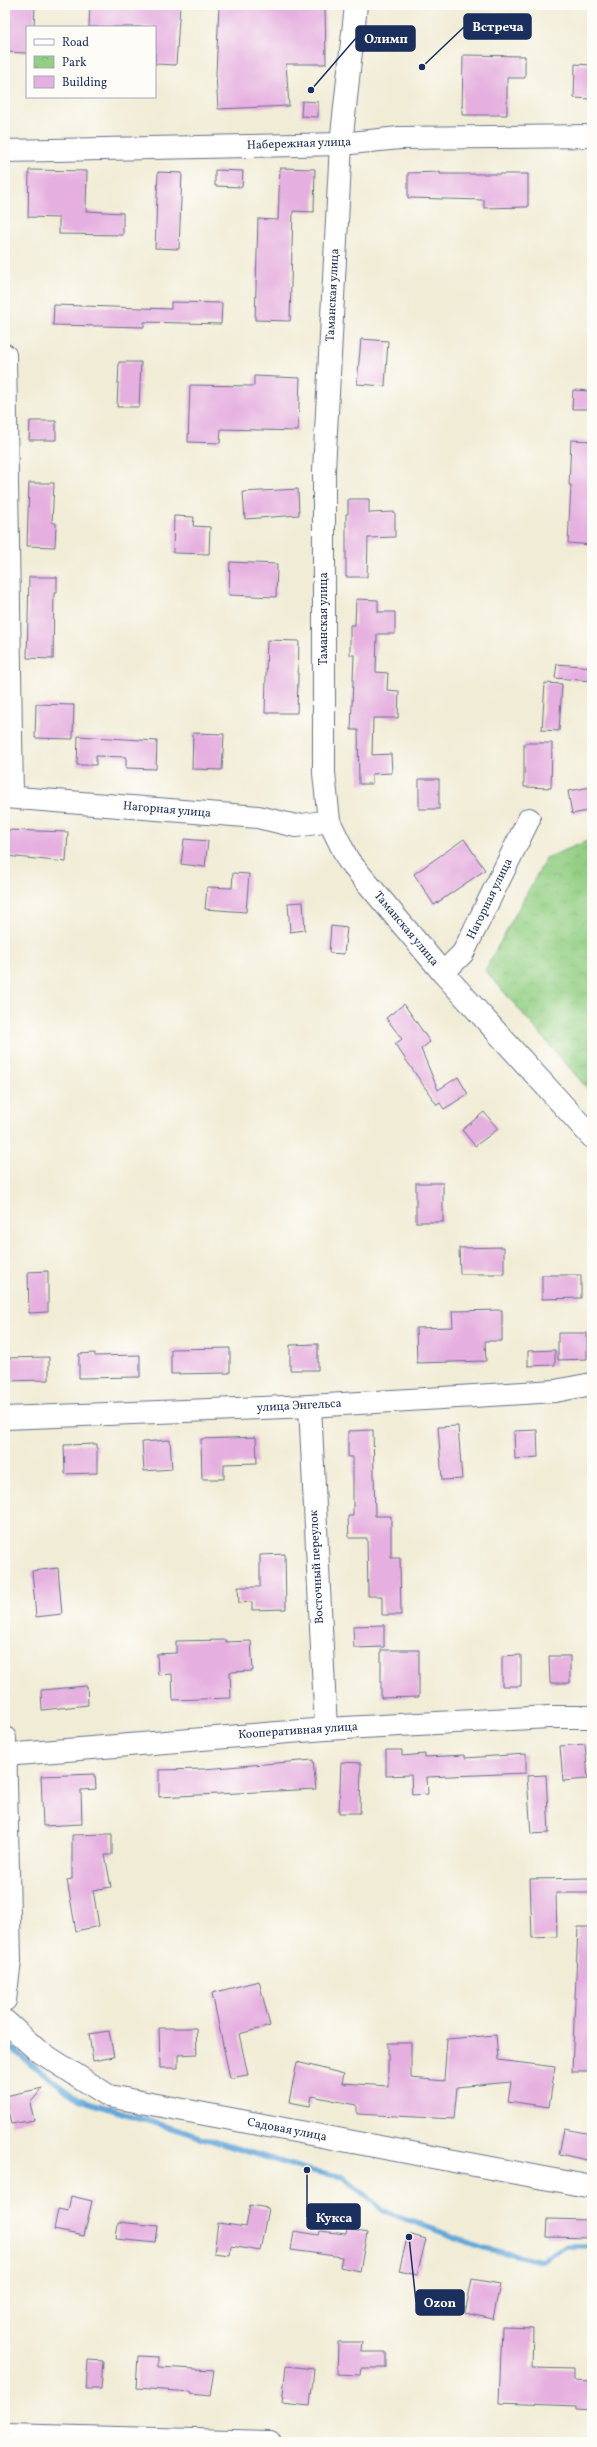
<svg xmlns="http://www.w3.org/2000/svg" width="597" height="2447" font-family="Vollkorn,serif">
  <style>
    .park { fill: url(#park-crowns); stroke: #577f70 }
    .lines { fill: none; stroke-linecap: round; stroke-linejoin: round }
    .stream { stroke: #65a7d9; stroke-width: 5.5 }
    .building { fill: #e5afdf }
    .minor-casing { stroke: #667188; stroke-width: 24 }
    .minor { stroke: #fff; stroke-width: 22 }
    .labels { text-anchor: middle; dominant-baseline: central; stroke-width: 3; stroke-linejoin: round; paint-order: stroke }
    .street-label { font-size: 12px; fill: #1b2f5e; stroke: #fdfcf7 }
    .leader { fill: none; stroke: #1b2f5e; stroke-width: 1.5 }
    .callout-dot { fill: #1b2f5e; stroke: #fdfcf7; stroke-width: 1.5 }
    .callout { fill: #1b2f5e; stroke: #1b2f5e; stroke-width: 1.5 }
    .callout-label { font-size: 13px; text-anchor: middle; font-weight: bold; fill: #fff }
  </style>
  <defs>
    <pattern id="park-crowns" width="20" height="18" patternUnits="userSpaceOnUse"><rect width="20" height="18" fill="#93cf83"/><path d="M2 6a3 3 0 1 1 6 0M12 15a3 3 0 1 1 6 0" fill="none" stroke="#7eb274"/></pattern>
  </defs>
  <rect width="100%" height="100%" fill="#fdfcf7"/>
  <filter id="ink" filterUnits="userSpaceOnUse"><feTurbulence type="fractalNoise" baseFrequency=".025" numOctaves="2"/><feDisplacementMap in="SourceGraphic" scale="8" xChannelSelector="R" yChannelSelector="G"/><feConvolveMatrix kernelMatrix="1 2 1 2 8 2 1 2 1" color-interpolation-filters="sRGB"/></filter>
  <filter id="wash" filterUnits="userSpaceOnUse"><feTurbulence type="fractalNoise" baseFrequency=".012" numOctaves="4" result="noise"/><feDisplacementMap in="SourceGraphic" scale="16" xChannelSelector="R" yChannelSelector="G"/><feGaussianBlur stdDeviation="0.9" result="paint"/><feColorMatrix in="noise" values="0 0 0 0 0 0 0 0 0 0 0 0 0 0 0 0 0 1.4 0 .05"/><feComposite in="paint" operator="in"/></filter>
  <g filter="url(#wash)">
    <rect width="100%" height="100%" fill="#f1ecd6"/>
    <polygon class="park" points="592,839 592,1094 485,970 546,858"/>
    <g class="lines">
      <polyline class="stream" points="5,2044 78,2099 307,2170 343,2177 384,2211 484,2248 542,2261 566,2246 592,2246"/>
    </g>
    <g id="blocks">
      <g class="building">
        <polygon points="5,5 35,5 34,27 27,27 27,53 5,52"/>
        <polygon points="90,5 180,5 176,65 155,64 155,27 89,27"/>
        <polygon points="219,5 325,5 326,64 286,64 289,106 218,109 216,74"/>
        <polygon points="463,55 525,56 525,78 507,78 507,115 462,115"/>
        <polygon points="575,64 592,65 592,99 574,98"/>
        <polygon points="302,101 318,102 318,117 301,116"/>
        <polygon points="280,168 315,169 314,212 293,211 290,321 255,320 258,219 278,220"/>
        <polygon points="29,170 87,171 86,211 123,213 123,235 59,234 59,218 28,217"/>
        <polygon points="215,170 243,171 242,187 215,186"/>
        <polygon points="158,172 182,173 179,249 155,248"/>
        <polygon points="440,172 440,174 528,174 528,207 484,208 484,200 408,198 408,173"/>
        <polygon points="171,302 222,303 221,324 144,322 144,327 53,325 54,305 171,309"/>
        <polygon points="361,339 388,341 385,386 357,384"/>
        <polygon points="119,362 141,362 139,407 117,407"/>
        <polygon points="254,376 300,378 298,431 221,429 220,443 188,442 190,385 254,386"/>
        <polygon points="573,390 592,391 592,409 572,409"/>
        <polygon points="30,421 56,421 56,440 29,440"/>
        <polygon points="571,440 592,441 592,545 568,543 571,485 569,485"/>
        <polygon points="29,483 54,483 52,523 56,523 55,547 27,546"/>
        <polygon points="298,489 299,515 245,519 243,492"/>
        <polygon points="348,499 369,499 369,513 395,512 395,537 368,538 367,577 346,577 346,514 348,514"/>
        <polygon points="174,516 194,517 193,526 210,527 209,554 173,553"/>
        <polygon points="230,562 277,564 276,597 229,595"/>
        <polygon points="29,577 57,577 57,593 54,593 53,659 27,658"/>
        <polygon points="356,599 378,600 378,612 395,612 395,634 377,634 376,672 388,673 387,690 399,691 398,718 373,718 372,755 391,754 392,773 372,774 372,784 359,784 358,730 351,730 354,655 350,655 350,625 355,625"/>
        <polygon points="267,640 299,641 297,713 265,713"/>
        <polygon points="557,664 592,667 592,681 555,678"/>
        <polygon points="545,683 562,684 559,731 542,730"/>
        <polygon points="36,704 74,705 73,739 35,738"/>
        <polygon points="193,733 224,734 222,770 192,769"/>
        <polygon points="78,736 157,741 156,769 126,768 126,757 96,756 96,765 77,765"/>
        <polygon points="524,743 552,743 551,788 524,787"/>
        <rect x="419" y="779" width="20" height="30"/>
        <polygon points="592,787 592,810 572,814 568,791"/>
        <polygon points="7,830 68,832 66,862 6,856"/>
        <polygon points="184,839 208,841 205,867 181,864"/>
        <polygon points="464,839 485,870 434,905 414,874"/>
        <polygon points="233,873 249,874 246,912 205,909 207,887 232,888"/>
        <polygon points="303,902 305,930 290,932 288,903"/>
        <polygon points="331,926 347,928 344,954 329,953"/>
        <polygon points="404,1004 430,1042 421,1049 438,1090 458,1077 468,1094 444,1109 440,1103 437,1105 395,1044 402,1039 386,1018"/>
        <polygon points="484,1112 498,1129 475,1146 462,1130"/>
        <rect x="416" y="1183" width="27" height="39"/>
        <polygon points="504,1247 504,1274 460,1274 459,1248"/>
        <polygon points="48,1271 48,1312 29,1313 28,1272"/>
        <polygon points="542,1275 581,1275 581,1298 542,1299"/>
        <polygon points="502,1310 502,1341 485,1341 486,1361 417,1363 416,1328 453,1327 452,1311"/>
        <polygon points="558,1333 587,1333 587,1359 558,1360"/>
        <polygon points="318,1344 318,1370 290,1370 290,1345"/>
        <polygon points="230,1348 230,1373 171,1374 171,1349"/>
        <polygon points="555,1350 555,1365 528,1366 528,1351"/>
        <polygon points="95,1353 95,1356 140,1355 140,1377 79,1378 79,1354"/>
        <polygon points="49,1357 49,1380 5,1381 5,1358"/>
        <polygon points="458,1426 462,1479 442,1480 438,1427"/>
        <polygon points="373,1430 375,1516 391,1516 391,1558 400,1558 401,1615 382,1615 382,1596 368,1596 367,1538 349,1538 348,1516 353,1516 353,1457 348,1457 348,1431"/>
        <polygon points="537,1430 538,1457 515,1459 514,1431"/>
        <polygon points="256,1437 257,1463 224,1464 224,1479 202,1479 201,1439"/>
        <polygon points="170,1440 172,1469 144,1471 142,1442"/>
        <polygon points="97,1444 97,1473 65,1474 64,1445"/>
        <polygon points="285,1554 286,1609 252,1610 252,1602 239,1603 238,1587 260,1587 260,1555"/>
        <polygon points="58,1568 62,1614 36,1617 32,1571"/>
        <polygon points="384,1625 384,1647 354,1648 353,1626"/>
        <polygon points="226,1640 226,1642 251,1641 253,1671 230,1672 231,1698 173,1700 172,1674 158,1675 157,1654 176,1653 176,1641"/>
        <polygon points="381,1650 419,1650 419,1697 381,1698"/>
        <polygon points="521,1655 521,1686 502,1686 502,1656"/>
        <polygon points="549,1656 570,1656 570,1683 550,1683"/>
        <polygon points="87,1686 88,1705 42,1710 41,1690"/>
        <polygon points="585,1744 588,1779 563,1781 560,1746"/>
        <polygon points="386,1750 402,1750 402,1756 425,1754 425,1757 465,1755 465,1758 526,1754 526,1773 427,1777 428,1794 412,1795 411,1775 386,1776"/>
        <polygon points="313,1760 316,1789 159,1797 159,1770 204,1769"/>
        <polygon points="341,1762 361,1763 360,1813 339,1813"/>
        <polygon points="95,1774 96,1789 81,1790 82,1824 43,1826 41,1776"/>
        <polygon points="546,1775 549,1833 531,1834 527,1776"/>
        <polygon points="112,1834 112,1855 105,1855 111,1887 93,1890 99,1926 76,1931 67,1880 72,1879 72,1835"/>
        <polygon points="592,1878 592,1893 556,1893 557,1937 532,1938 530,1879"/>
        <polygon points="578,1927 592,1927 592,2072 572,2072"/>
        <polygon points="259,1981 270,2026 239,2034 248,2075 230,2078 212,1993"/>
        <polygon points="159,2028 196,2028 197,2054 178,2055 178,2068 160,2068"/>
        <polygon points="109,2031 114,2057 93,2061 89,2034"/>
        <polygon points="496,2035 498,2060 555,2067 549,2107 508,2101 511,2082 457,2087 454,2119 357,2114 357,2105 312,2096 310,2106 289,2102 297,2062 344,2074 342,2083 388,2086 388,2043 411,2043 411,2078 444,2081 447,2039"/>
        <polygon points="43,2088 30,2103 34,2120 11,2124 5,2096"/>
        <polygon points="564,2129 592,2134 592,2161 559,2154"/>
        <polygon points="71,2196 92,2201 84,2236 54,2230 58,2209 68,2211"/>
        <polygon points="250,2205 268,2208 260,2251 231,2246 230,2255 214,2253 218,2223 246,2227"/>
        <polygon points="547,2219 592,2220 592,2238 546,2237"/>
        <polygon points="118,2222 158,2226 156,2243 116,2239"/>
        <polygon points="347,2229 367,2233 360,2271 340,2267 342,2257 291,2250 294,2231 319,2235 320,2231 346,2234"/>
        <polygon points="408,2234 426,2239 417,2275 399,2271"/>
        <polygon points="472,2279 500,2284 493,2319 465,2313"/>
        <polygon points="502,2327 533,2328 532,2368 574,2369 574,2380 592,2381 592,2410 577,2409 577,2406 499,2403"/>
        <polygon points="338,2342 362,2342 361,2352 386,2352 386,2368 361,2368 360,2375 337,2374"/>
        <polygon points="138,2356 159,2357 159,2367 214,2370 210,2396 190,2394 190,2392 136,2388"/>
        <polygon points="88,2360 103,2361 101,2389 86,2389"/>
        <polygon points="286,2366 314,2369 310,2406 282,2403"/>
      </g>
    </g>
  </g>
  <g filter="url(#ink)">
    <use href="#blocks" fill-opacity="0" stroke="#667188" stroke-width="1"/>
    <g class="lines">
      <defs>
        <g id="minor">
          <polyline points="356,5 341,144 324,470 324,773 329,821 348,860 443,973 592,1137"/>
          <polyline points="5,151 341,144 399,138 592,136"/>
          <polyline points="5,355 12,797"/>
          <polyline points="5,797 258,817 296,826 329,821"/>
          <polyline points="443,973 463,953 529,819"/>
          <polyline points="310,1406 326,1729"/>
          <polyline points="5,1418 310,1406 555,1391 592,1384"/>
          <polyline points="5,1738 10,1961 5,2000"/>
          <polyline points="5,1755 326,1729 549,1717 592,1717"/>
          <polyline points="5,2021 37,2050 109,2096 592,2187"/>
          <polyline points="5,2435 270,2442"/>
        </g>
      </defs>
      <use href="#minor" class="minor-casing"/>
      <use href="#minor" class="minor"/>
    </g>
  </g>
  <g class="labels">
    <g class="street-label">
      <text transform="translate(299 144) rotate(-2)">Набережная улица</text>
      <text transform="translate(333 295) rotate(-87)">Таманская улица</text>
      <text transform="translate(324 619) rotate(-90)">Таманская улица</text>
      <text transform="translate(167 810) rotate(5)">Нагорная улица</text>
      <text transform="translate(490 899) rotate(-64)">Нагорная улица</text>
      <text transform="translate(406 929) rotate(50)">Таманская улица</text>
      <text transform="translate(299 1406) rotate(-3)">улица Энгельса</text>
      <text transform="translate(317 1567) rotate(-93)">Восточный переулок</text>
      <text transform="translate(298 1731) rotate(-4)">Кооперативная улица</text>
      <text transform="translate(287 2130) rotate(11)">Садовая улица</text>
    </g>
  </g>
  <path class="leader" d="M422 67L464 27M311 90L356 38M307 2170L307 2217M409 2237L416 2302"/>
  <g class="callout-dot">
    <circle cx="422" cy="67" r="4"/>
    <circle cx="311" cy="90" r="4"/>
    <circle cx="307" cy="2170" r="4"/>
    <circle cx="409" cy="2237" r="4"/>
  </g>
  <g class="callout">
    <rect x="464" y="14" width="67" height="25" rx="4"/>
    <rect x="356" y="26" width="59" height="25" rx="4"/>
    <rect x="307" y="2204" width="53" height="25" rx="4"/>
    <rect x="416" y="2290" width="48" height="25" rx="4"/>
  </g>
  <g class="callout-label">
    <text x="498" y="31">Встреча</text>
    <text x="386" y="43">Олимп</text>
    <text x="334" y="2222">Кукса</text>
    <text x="440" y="2307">Ozon</text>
  </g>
  <rect width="597" height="2447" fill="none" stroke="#fdfcf7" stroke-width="20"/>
  <rect x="26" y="26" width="130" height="72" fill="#fdfcf7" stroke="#a3aaba"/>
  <rect x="34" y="39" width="20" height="6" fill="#ffffff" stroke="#a3aaba"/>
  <text x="62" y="46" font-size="12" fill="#1b2f5e">Road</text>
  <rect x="34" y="56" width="20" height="12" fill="url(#park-crowns)" stroke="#a3aaba"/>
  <text x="62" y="66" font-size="12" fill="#1b2f5e">Park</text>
  <rect x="34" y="76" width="20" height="12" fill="#e5afdf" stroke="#a3aaba"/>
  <text x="62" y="86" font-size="12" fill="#1b2f5e">Building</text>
</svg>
